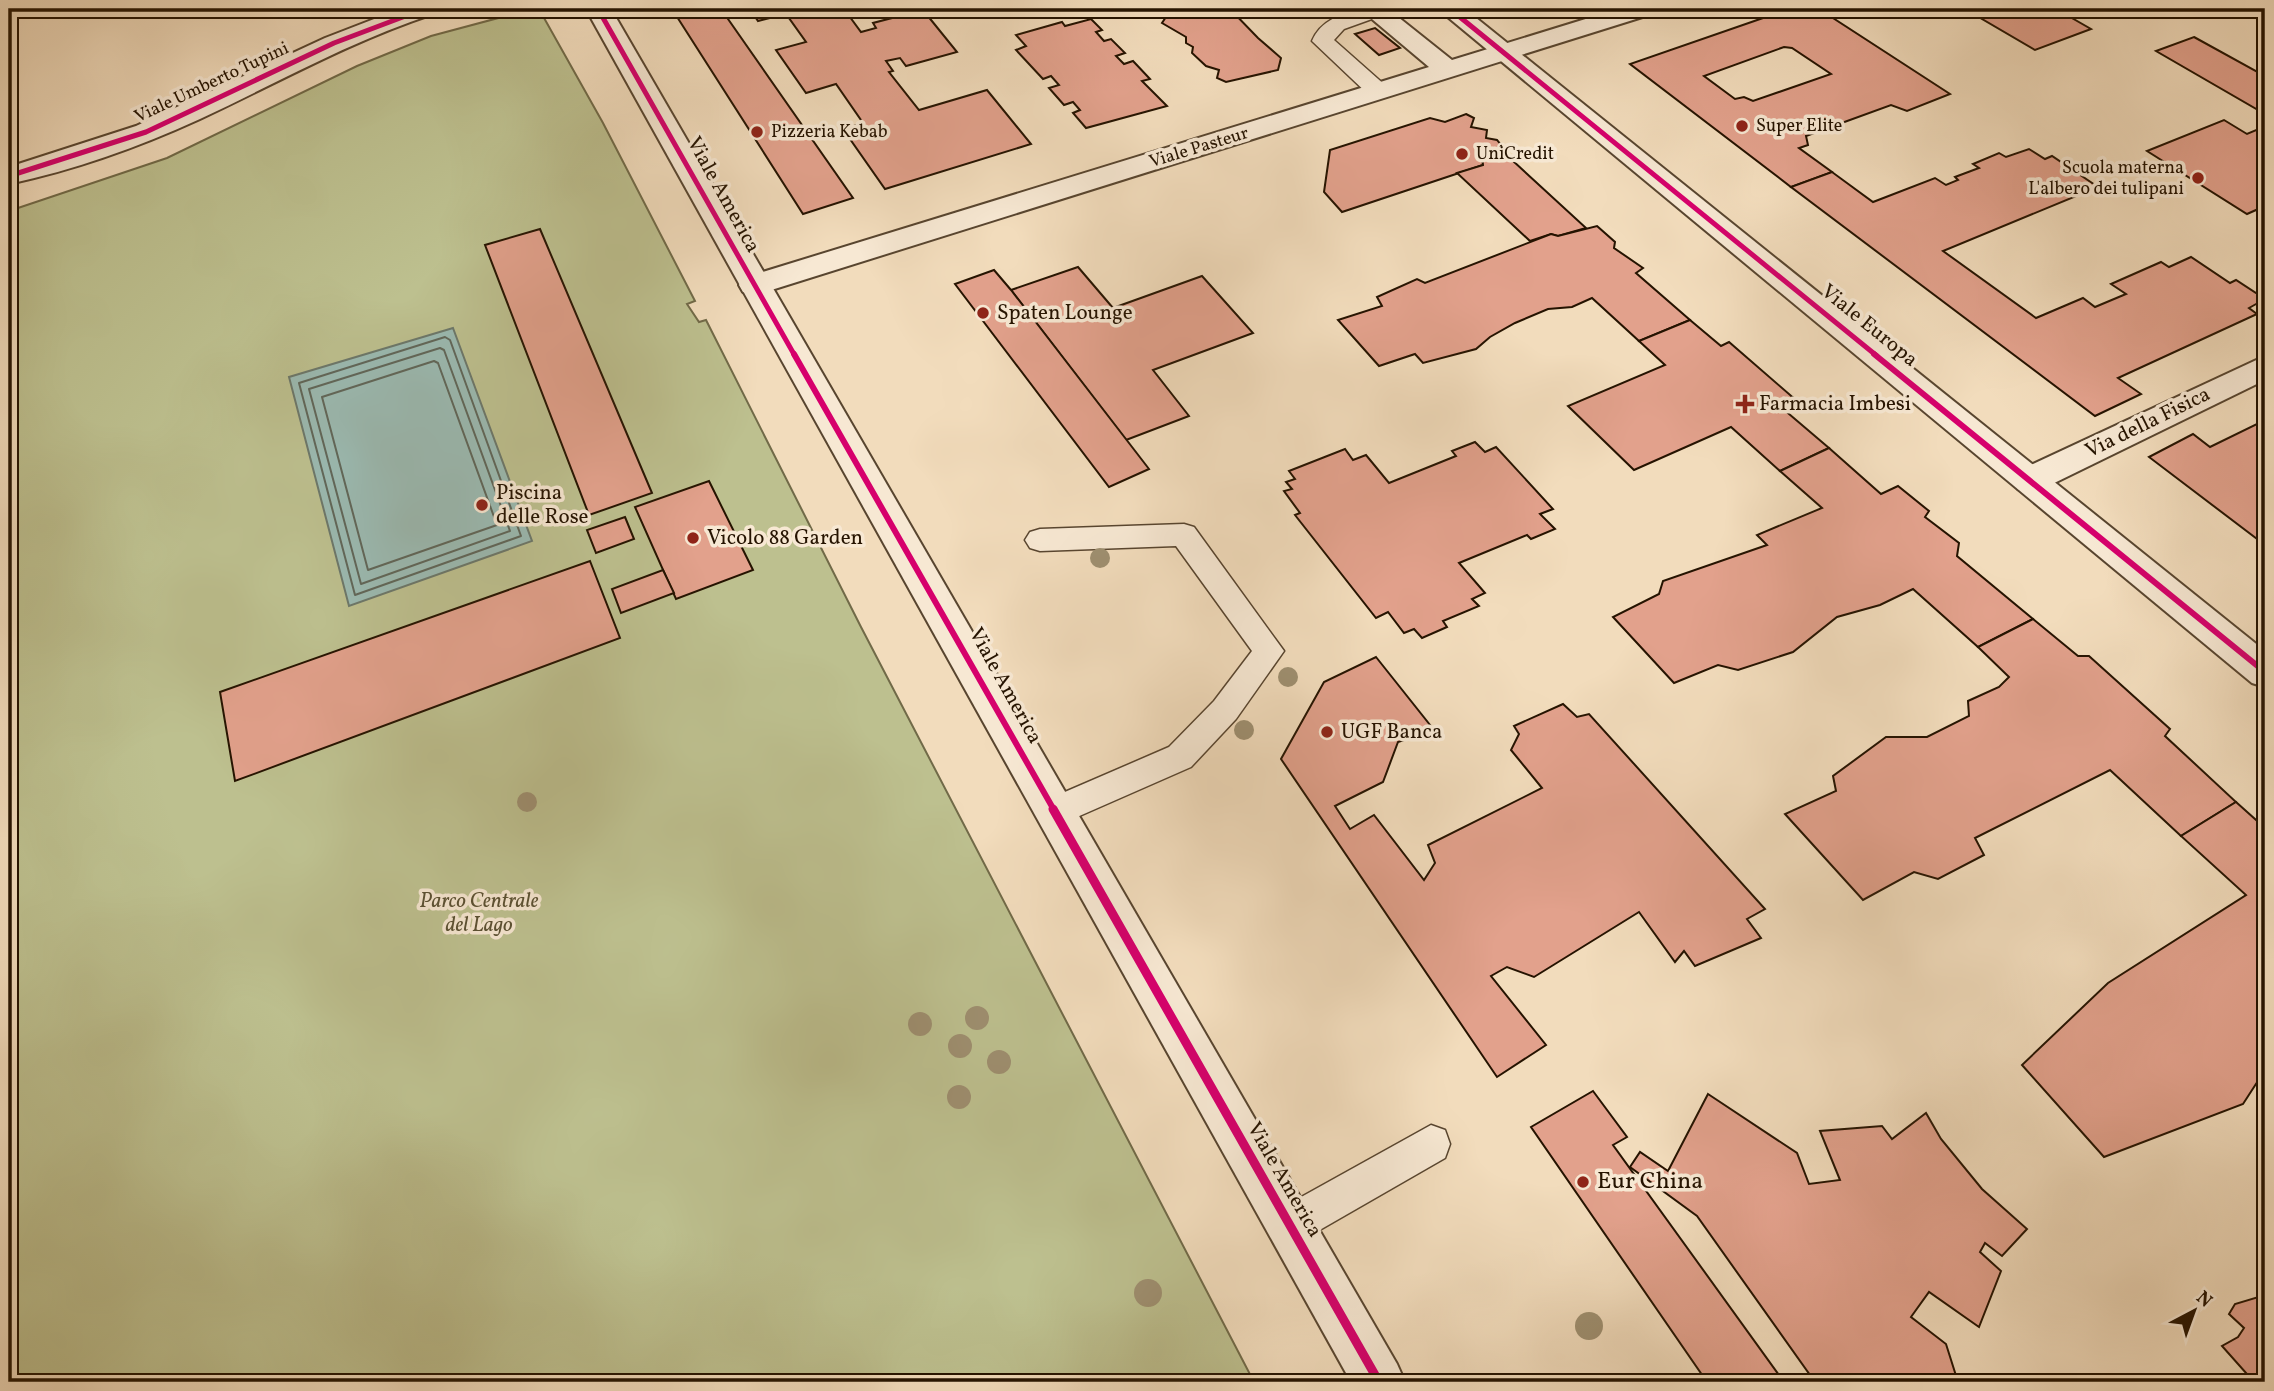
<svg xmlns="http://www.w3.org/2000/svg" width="2274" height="1391" font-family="Vollkorn,serif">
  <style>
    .green { fill: #bdc08f; stroke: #716a48; stroke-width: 2 }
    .water { fill: #9bbbb3; stroke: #6c786b; stroke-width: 2 }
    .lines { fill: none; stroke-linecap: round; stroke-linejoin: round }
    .shore { stroke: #60675a; stroke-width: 2 }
    .building { fill: #e2a18c; stroke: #251300; stroke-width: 2; fill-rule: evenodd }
    .service-casing { stroke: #58452f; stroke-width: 3 }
    .minor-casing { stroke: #58452f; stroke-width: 4 }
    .tertiary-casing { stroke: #58452f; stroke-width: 4 }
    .service { fill: #f7e8d3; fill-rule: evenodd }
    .minor { fill: #f7e8d3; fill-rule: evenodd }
    .tertiary { fill: #f7e8d3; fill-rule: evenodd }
    .cycleway-far2-casing { stroke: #f7e8d3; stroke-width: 9 }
    .cycleway-far1-casing { stroke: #f7e8d3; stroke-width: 10 }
    .cycleway-casing { stroke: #f7e8d3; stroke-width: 13 }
    .cycleway-far2 { stroke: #d6006c; stroke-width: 5 }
    .cycleway-far1 { stroke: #d6006c; stroke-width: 6 }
    .cycleway { stroke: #d6006c; stroke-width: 9 }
    .tree { fill: #9e8f70 }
    .poi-dot { fill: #8f2418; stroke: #f7e8d3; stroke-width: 2.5 }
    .labels { text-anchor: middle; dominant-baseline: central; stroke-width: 7; stroke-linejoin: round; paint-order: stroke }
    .far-street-label { font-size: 18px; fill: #251300; stroke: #f7e8d3 }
    .far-poi-label { font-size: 18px; fill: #251300; stroke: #f7e8d3; text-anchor: start }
    .street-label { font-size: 21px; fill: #251300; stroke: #f7e8d3 }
    .poi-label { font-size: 21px; fill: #251300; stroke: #f7e8d3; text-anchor: start }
    .park-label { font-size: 21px; font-style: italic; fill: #5a5032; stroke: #f7e8d3 }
    .near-poi-label { font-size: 24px; fill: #251300; stroke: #f7e8d3; text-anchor: start }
  </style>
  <rect width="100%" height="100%" fill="#f2dcbc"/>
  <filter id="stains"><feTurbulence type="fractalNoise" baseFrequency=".00286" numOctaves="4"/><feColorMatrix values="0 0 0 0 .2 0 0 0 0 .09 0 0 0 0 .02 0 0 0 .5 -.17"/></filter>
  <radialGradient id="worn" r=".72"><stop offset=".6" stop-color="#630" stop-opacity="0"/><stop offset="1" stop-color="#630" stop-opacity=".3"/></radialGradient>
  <polygon class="green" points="532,9 539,9 603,123 695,301 687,304 699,322 706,320 861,627 1254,1382 9,1382 9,211 167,158 357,66 431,36"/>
  <polygon class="water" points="453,328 532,541 349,606 289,377"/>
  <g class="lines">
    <g class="shore">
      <polygon points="445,337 450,340 521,536 355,595 299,383"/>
      <polygon points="440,348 444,350 510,531 361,584 309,389"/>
      <polygon points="434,361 438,363 497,525 368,570 322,397"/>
    </g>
  </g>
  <g class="building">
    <polygon points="672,9 721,9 853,198 803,214"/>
    <polygon points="750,9 844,9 861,32 876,28 873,23 923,10 957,52 906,66 900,58 886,61 893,71 889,72 919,110 987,90 1031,144 885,189 843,129 863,123 836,84 806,93 776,50 806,42 786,14 758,21"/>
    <polygon points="1155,9 1230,9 1258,38 1281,58 1278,70 1226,82 1217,78 1219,70 1206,66 1192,53 1193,47 1186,43 1186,37 1162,23 1166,17 1152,10"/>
    <path d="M1789,9h30l131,85 -43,17 -16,-6 -85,31 2,9 -9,3 33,24 -41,15 -161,-123zM1784,47l8,1 39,26 -78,27 -9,-4 -9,2 -31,-23z"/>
    <polygon points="1965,9 2056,9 2091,29 2035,50"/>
    <polygon points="1091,19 1102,30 1096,32 1104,41 1111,39 1125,53 1116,56 1124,64 1133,61 1150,79 1142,81 1167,106 1086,128 1073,113 1080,110 1073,102 1064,105 1049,88 1059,85 1051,76 1043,79 1016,50 1026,46 1016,35 1062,22 1065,26"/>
    <polygon points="1375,28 1400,48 1379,55 1355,34"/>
    <polygon points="2194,37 2265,76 2265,114 2156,51"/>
    <polygon points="1466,114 1474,118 1471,127 1487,130 1486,138 1497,140 1501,145 1500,149 1482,155 1483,165 1342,212 1324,192 1330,150 1430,118 1445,122"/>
    <polygon points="2224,120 2247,134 2261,128 2265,130 2265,206 2247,214 2147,151"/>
    <polygon points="1500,149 1586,228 1558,236 1551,234 1530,241 1457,173 1483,165 1482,155"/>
    <polygon points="2029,149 2045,159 2052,156 2098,187 1943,251 2036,318 2083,298 2095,307 2126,294 2111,284 2161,262 2169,267 2191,257 2230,283 2236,280 2265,299 2249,308 2257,314 2118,378 2141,394 2095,416 1791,187 1832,172 1873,202 1935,178 1946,185 1958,180 1955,177 1979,168 1973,164 1999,153 2006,157"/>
    <polygon points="1597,226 1615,242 1614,248 1643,268 1636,273 1690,320 1639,341 1592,298 1572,307 1548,309 1515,323 1490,337 1476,349 1423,363 1415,354 1379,366 1338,320 1382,306 1377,297 1417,279 1425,283 1551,234 1558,236"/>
    <polygon points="540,229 652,493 589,515 485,245"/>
    <polygon points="1078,267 1113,308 1202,276 1253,333 1153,370 1189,416 1126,440 1011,290"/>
    <polygon points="994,270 1011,290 1149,469 1109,487 955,284"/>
    <polygon points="1690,320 1721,346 1729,342 1797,401 1782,408 1829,448 1780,471 1731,427 1634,470 1568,406 1665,365 1639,341"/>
    <polygon points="2265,420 2265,545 2149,457 2193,434 2210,447"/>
    <polygon points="1475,442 1485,452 1496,447 1553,509 1540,514 1555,529 1531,539 1527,535 1459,563 1485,593 1472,599 1479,606 1443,621 1447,627 1422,638 1414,629 1404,633 1388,612 1376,618 1295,515 1300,513 1284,491 1292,489 1286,482 1295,479 1289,471 1345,449 1353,460 1366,455 1389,483 1456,456 1452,451"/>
    <polygon points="1829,448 1881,494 1898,486 1929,511 1925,517 1959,543 1957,556 2033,619 1978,647 1913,589 1880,605 1837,617 1793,652 1738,670 1718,665 1674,683 1613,617 1659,594 1663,581 1767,545 1757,535 1822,508 1780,471"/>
    <polygon points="709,481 753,570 676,599 635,507"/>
    <polygon points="625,517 634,539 596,553 587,530"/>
    <polygon points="590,561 620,638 235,781 220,692"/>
    <polygon points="663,570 674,593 621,613 612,589"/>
    <polygon points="2033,619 2078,656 2089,656 2170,729 2165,736 2236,802 2181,836 2110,770 1975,838 1984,855 1938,879 1914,872 1863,900 1785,814 1836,791 1833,776 1886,737 1927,737 1969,716 1968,701 1999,687 2009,677 1978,647"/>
    <polygon points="1376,657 1434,730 1398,742 1383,782 1335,806 1350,829 1374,815 1424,880 1435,863 1428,845 1542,788 1511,750 1519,734 1514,726 1563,704 1577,717 1589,714 1765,909 1747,919 1761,938 1695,966 1684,951 1675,962 1639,912 1534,977 1507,967 1491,976 1546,1045 1497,1077 1281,759 1324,682"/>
    <polygon points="2236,802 2265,828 2265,1070 2243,1104 2104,1157 2022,1065 2108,983 2246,895 2181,836"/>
    <polygon points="1593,1091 1627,1137 1613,1145 1784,1382 1707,1382 1531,1127"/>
    <polygon points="1708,1094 1797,1153 1809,1184 1840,1180 1820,1131 1882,1126 1892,1139 1926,1113 1941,1139 1982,1189 2027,1229 2002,1256 1985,1243 1980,1252 2001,1271 1979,1327 1929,1292 1911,1317 1946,1344 1958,1382 1815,1382 1697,1216 1630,1167 1640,1152 1668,1171"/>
    <polygon points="2265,1295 2265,1382 2254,1382 2222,1346 2238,1337 2244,1328 2229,1314 2235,1304"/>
  </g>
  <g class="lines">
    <defs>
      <g id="service">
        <path d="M1361,9h24l1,2 -3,4 -39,14 -10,11 52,46 3,5 -3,5h-16l-58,-55c9,-21 29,-27 49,-32z"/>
        <polygon points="1184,524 1194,527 1284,651 1236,719 1191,767 1068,821 1056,825 1044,821 1039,811 1044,801 1169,747 1214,701 1252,651 1176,546 1040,551 1030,548 1025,540 1030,532 1040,529"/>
        <polygon points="1431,1125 1445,1130 1450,1144 1445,1158 1304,1239 1290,1245 1276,1239 1270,1225 1276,1211"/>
      </g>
      <g id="minor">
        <polygon points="1360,9 1388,9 1452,60 1618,9 1656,9 1652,14 765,292 754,295 743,292 739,285 743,278 1429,67"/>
        <polygon points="2265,356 2265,380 2042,489 2030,493 2018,489 2013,480 2018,471"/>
      </g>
      <g id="tertiary">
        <path d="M400,9h37l-4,5c-82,27 -156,69 -233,105 -61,28 -126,51 -191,65v-17l127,-41 189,-88z"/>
        <polygon points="586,9 611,9 1397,1364 1405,1382 1351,1382"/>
        <polygon points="1438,9 1465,9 2265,651 2265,687 2252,683"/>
      </g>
    </defs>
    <use href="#service" class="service-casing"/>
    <use href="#minor" class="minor-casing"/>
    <use href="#tertiary" class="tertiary-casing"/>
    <use href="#service" class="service"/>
    <use href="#minor" class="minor"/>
    <use href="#tertiary" class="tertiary"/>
    <defs>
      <g id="cycleway-far2">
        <polyline points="598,9 795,356"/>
        <polyline points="1450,9 1877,356"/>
        <polyline points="9,176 146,132 334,43 424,9"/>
      </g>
      <g id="cycleway-far1">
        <polyline points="794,354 1054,810"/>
        <polyline points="1874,354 2265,672"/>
      </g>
      <polyline id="cycleway" points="1053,809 1379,1382"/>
    </defs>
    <use href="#cycleway-far2" class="cycleway-far2-casing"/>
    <use href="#cycleway-far1" class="cycleway-far1-casing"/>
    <use href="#cycleway" class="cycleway-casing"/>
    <use href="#cycleway-far2" class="cycleway-far2"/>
    <use href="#cycleway-far1" class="cycleway-far1"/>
    <use href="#cycleway" class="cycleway"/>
  </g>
  <g class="tree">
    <circle cx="1100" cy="558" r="10"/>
    <circle cx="1288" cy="677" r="10"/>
    <circle cx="1244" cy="730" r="10"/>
    <circle cx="527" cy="802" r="10"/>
    <circle cx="977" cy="1018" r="12"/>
    <circle cx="920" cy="1024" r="12"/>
    <circle cx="960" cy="1046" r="12"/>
    <circle cx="999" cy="1062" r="12"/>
    <circle cx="959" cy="1097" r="12"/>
    <circle cx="1148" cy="1293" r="14"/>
    <circle cx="1589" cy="1326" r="14"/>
  </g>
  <g class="poi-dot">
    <circle cx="1742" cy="126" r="7"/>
    <circle cx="757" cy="132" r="7"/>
    <circle cx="1462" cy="154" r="7"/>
    <circle cx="2198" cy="178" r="7"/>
    <circle cx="983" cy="313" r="7"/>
    <path d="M1741.5 393.5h7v7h7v7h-7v7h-7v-7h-7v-7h7z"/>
    <circle cx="482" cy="505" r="7"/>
    <circle cx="693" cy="538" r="7"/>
    <circle cx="1327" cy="732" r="7"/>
    <circle cx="1583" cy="1182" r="7"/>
  </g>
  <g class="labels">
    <g class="far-street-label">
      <text transform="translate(212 83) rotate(-25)">Viale Umberto Tupini</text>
      <text transform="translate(1199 148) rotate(-17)">Viale Pasteur</text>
    </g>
    <g class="far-poi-label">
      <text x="1756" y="126">Super Elite</text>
      <text x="771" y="132">Pizzeria Kebab</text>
      <text x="1476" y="154">UniCredit</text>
      <text x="2184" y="168" text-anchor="end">Scuola materna<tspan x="2184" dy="21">L'albero dei tulipani</tspan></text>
    </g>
    <g class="street-label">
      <text transform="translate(723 195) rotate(61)">Viale America</text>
      <text transform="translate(1869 326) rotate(39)">Viale Europa</text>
      <text transform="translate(2148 423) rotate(-26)">Via della Fisica</text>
      <text transform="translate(1005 686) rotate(61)">Viale America</text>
      <text transform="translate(1284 1180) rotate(60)">Viale America</text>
    </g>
    <g class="poi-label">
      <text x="997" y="313">Spaten Lounge</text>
      <text x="1759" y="404">Farmacia Imbesi</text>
      <text x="496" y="493">Piscina<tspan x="496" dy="24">delle Rose</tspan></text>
      <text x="707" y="538">Vicolo 88 Garden</text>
      <text x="1341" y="732">UGF Banca</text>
    </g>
    <g class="park-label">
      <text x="479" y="901">Parco Centrale<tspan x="479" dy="24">del Lago</tspan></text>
    </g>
    <g class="near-poi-label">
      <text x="1597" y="1182">Eur China</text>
    </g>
  </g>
  <rect width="2274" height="1391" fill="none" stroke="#f2dcbc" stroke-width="35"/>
  <rect x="10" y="10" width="2253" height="1370" fill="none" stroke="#251300" stroke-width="3.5"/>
  <rect x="18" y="18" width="2239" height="1356" fill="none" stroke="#251300" stroke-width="2"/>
  <g transform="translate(2194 1311) rotate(41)" stroke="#f7e8d3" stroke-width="5" paint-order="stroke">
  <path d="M0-5L12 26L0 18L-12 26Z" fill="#251300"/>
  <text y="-10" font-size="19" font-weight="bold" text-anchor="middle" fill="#251300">N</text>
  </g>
  <rect width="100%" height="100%" filter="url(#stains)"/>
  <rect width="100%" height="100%" fill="url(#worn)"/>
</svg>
